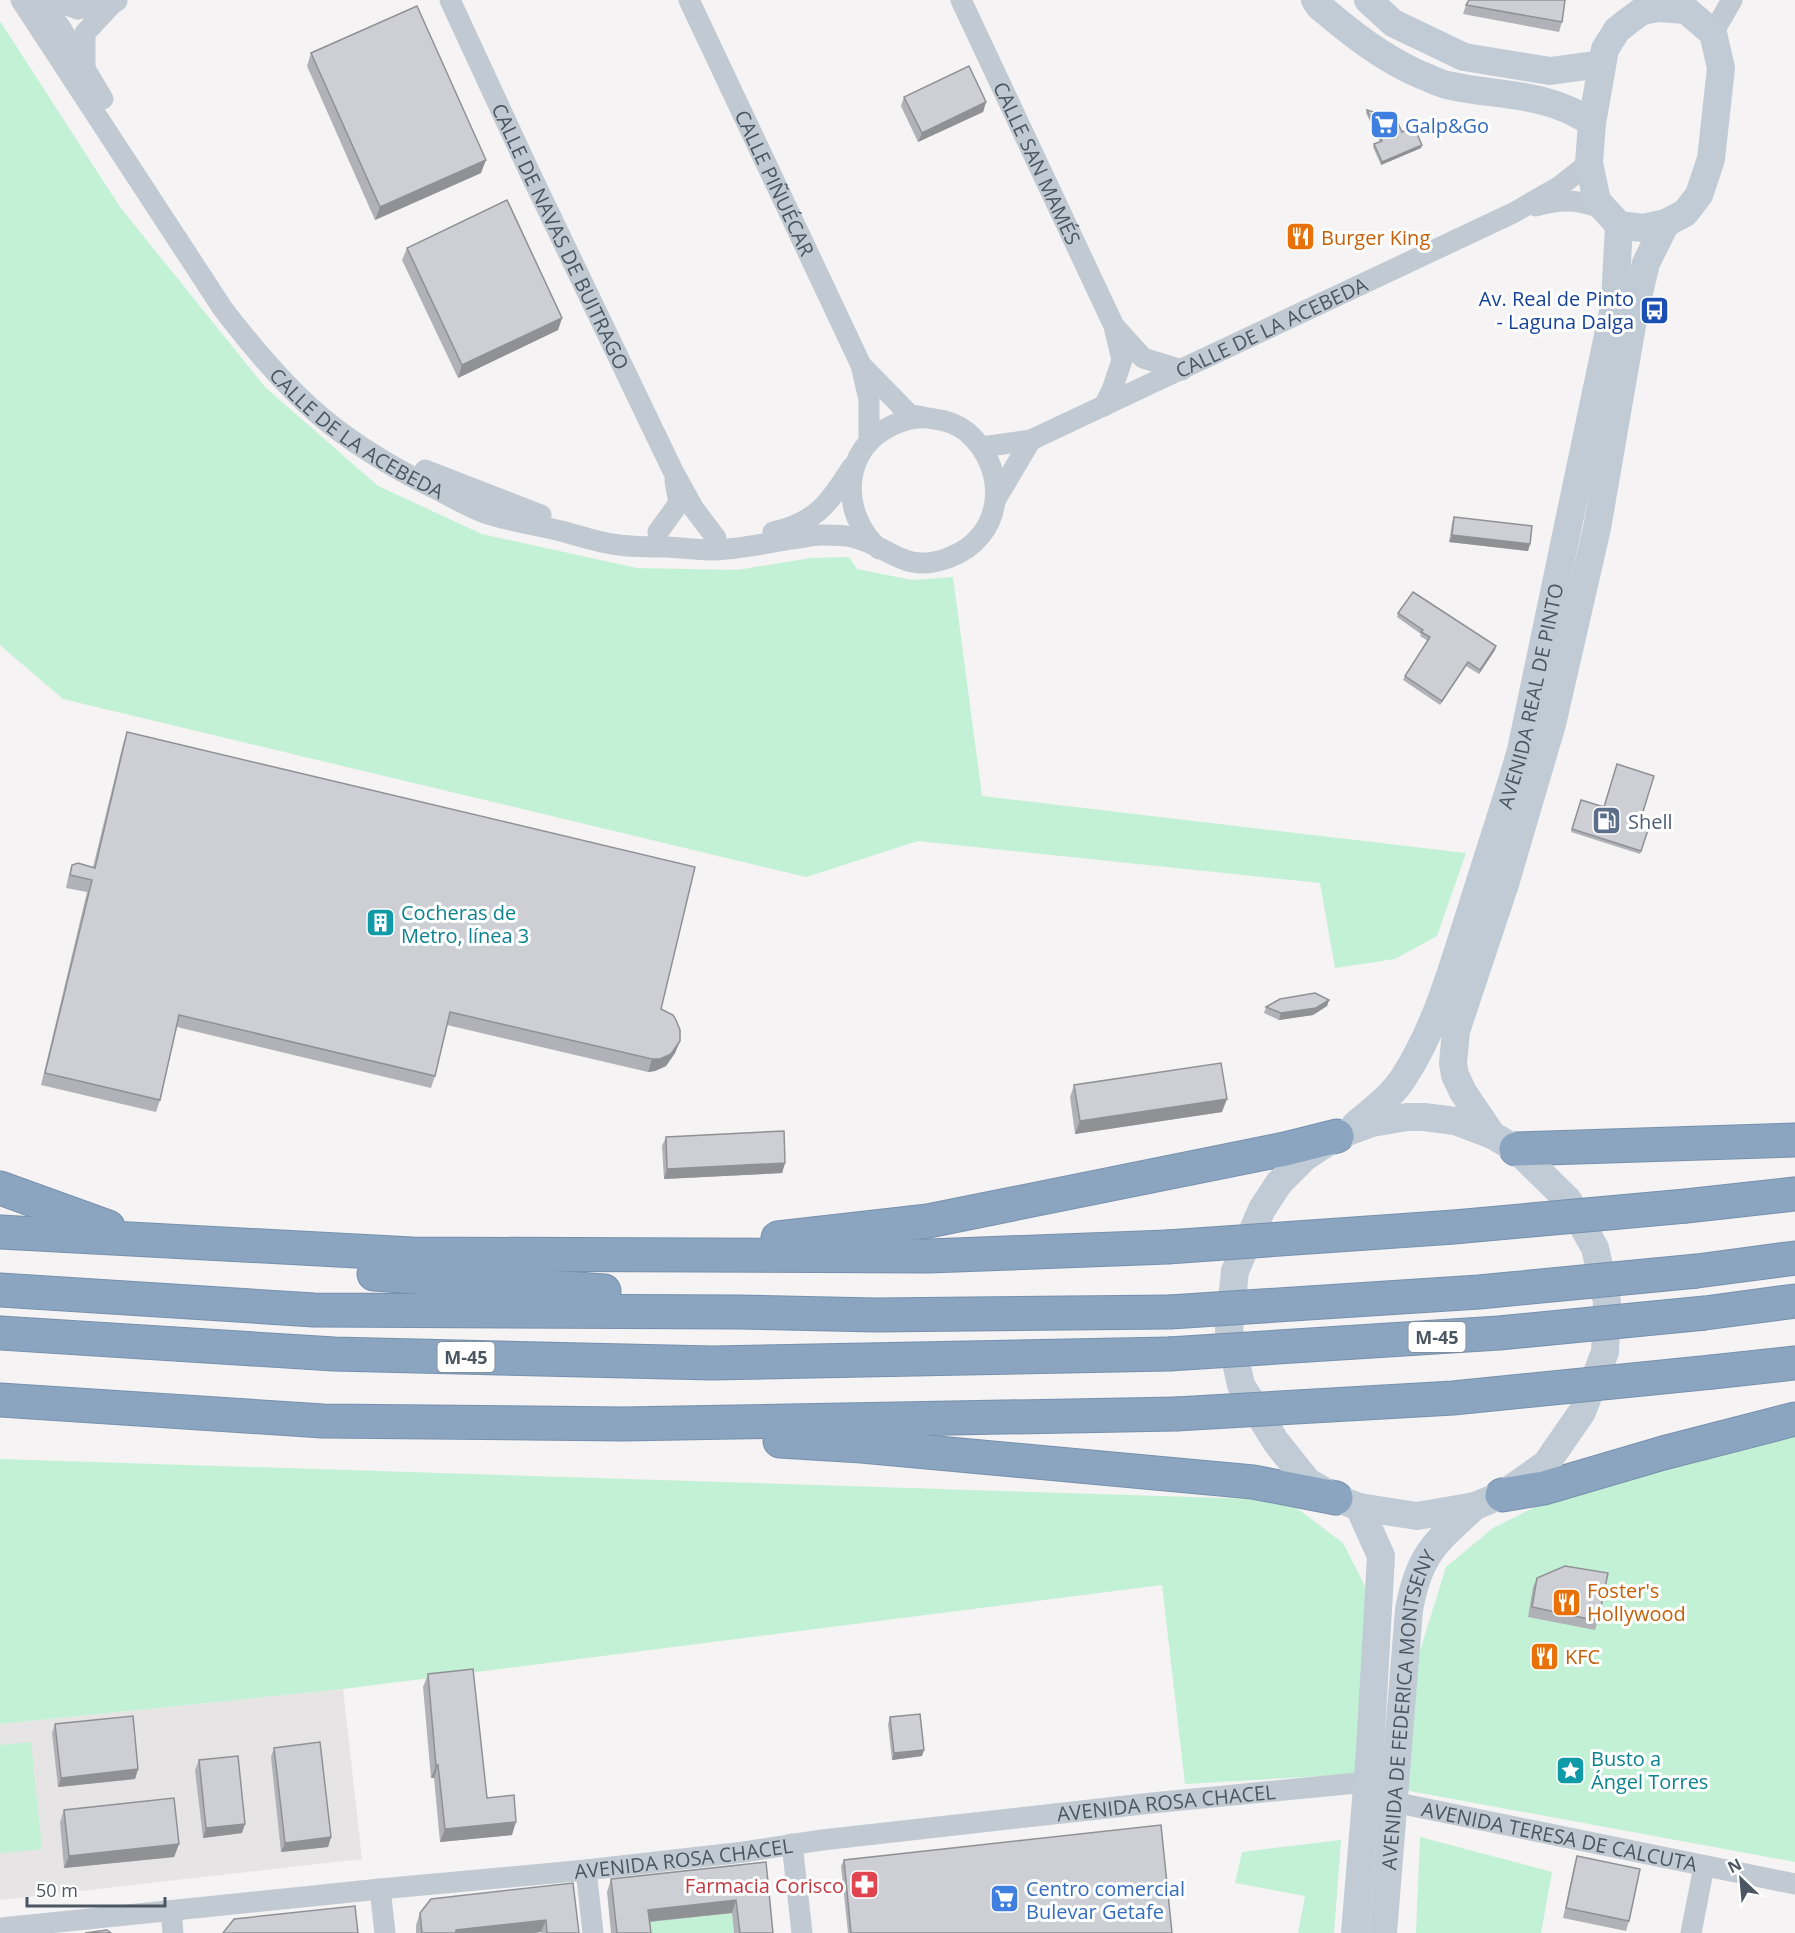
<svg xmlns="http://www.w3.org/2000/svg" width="1795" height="1933" font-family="'Open Sans',sans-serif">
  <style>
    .education { fill: #e6e4e5 }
    .green { fill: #c3f1d5 }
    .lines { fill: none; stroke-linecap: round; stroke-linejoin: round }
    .highway-casing { stroke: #7690ad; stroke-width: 35 }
    .street { stroke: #c1cad2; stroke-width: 21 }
    .secondary { stroke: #c1cbd6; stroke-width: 28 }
    .highway { stroke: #8ba5c1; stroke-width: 33 }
    .highway-bridge-casing { stroke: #7690ad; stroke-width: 35; stroke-linecap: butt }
    .highway-bridge { stroke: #8ba5c1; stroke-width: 33 }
    .wall { fill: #b0b2b7 }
    .shaded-wall { fill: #909195 }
    .building { fill: #cdcfd5; stroke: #909195; stroke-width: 1.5 }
    .labels { text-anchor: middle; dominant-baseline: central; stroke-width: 6; stroke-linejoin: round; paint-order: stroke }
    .shield { fill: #fff; stroke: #808990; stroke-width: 1.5 }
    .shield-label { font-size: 18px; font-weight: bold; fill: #4a5661 }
    .shop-label { font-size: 20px; fill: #366cbe; stroke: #fff; text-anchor: start }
    .street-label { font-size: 20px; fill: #4a5661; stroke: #fff }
    .food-label { font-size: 20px; fill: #c56008; stroke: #fff; text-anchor: start }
    .transit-label { font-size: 20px; fill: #164399; stroke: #fff; text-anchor: end }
    .service-label { font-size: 20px; fill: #4e5e75; stroke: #fff; text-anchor: start }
    .culture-label { font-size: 20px; fill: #0d838f; stroke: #fff; text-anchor: start }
    .health-label { font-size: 20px; fill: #be3a42; stroke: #fff; text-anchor: end }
  </style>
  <rect width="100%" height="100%" fill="#f5f3f3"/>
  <polygon class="education" points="343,1689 362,1859 0,1900 0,1724"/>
  <g class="green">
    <polygon points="0,21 120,207 265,387 378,486 482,534 637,568 737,570 811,558 849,557 857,569 912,580 953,577 982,796 1466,853 1437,936 1395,959 1335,968 1320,883 918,841 806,877 63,699 0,645"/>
    <polygon points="1795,1435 1795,1862 1404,1790 1418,1657 1446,1567 1493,1528 1549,1500"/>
    <polygon points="0,1459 1286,1500 1343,1543 1366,1588 1358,1774 1185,1784 1162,1585 343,1689 0,1724"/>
    <polygon points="31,1742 42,1849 0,1853 0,1745"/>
    <polygon points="1420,1837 1552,1872 1541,1933 1416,1933"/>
    <polygon points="1341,1840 1334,1933 1298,1933 1305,1896 1235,1883 1242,1852"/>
    <polygon points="732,1913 734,1933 645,1933 644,1922"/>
  </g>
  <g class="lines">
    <defs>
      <g id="highway">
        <polyline points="1516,1149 1795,1140"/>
        <polyline points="0,1188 108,1227"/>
        <polyline points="1686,1206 1795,1194"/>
        <polyline points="0,1232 412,1254 929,1256 1167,1247"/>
        <polyline points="778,1238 928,1221 1285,1149 1337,1136"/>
        <polyline points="1697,1271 1795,1258"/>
        <polyline points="374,1274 604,1291"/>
        <polyline points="0,1290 314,1310 738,1312 876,1315 1170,1312"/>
        <polyline points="1705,1313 1795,1301"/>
        <polyline points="0,1333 334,1354 712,1363 1169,1354"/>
        <polyline points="1712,1372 1795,1363"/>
        <polyline points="0,1400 323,1421 623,1424 1176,1414"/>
        <polyline points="780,1441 862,1446 1253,1482 1336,1498"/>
        <polyline points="1502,1495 1544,1488 1663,1453 1795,1419"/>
      </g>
    </defs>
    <use href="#highway" class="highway-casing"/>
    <g class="street">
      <path id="s1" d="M21,0l202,309c29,38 60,75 96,106 35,30 76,54 117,74 16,8 32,18 49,24 24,8 51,12 76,18 19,5 38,12 58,14 16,2 32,2 48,2 16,1 32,3 48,3 26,-1 52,-7 77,-11 10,-1 20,-4 30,-4 9,0 21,0 30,2 37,8 51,38 96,21 57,-20 62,-89 19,-126 -9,-7 -22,-12 -33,-13 -14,-3 -28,0 -41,6 -52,23 -54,88 -14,124"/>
      <polyline points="40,0 61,28 103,99"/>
      <polyline points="52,0 78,9 117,1"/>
      <path id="s2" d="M450,0l80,173 143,298 21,38 22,29"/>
      <path id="s3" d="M689,0l172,365 8,35v42"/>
      <path id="s4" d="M961,0l153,326 8,34 -10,30 -8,16"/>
      <polyline points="1713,33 1732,0"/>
      <polyline points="85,66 85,33 113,3"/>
      <path d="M1536,206c27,-8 43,-6 68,3"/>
      <polyline points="1116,328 1143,358 1182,370"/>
      <polyline points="862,366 910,415 923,417"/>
      <path id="s5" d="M982,447l49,-7 482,-227 47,-27 29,-23"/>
      <polyline points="425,470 541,515"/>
      <polyline points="996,499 1031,440"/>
      <polyline points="658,532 679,503 675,481"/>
      <path d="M773,532c43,-9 57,-30 79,-65"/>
      <path id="s6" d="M1393,1802l402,82"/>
      <polyline points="792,1844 802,1933"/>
      <polyline points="586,1870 593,1933"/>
      <polyline points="380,1889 385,1933"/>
      <polyline points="171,1911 173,1933"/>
      <path id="s7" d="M0,1928l380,-39 206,-19 158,-18 78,-12 330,-37 215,-21"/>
      <polyline points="1691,1933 1704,1866"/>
    </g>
    <g class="secondary">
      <path d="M1315,0l4,6c32,27 63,52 102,69 9,3 17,8 26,10 52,12 99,6 145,38"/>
      <polyline points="1368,0 1393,23 1464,57 1550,71 1602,64"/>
      <polygon points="1659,8 1686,10 1713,33 1721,68 1711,159 1699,195 1685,213 1666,223 1643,228 1619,225 1597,201 1589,163 1592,123 1605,49 1617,30 1627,22 1642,11"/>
      <polygon points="1407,1117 1424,1117 1455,1121 1492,1135 1516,1149 1568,1200 1595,1248 1607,1302 1605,1352 1582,1412 1546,1464 1502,1495 1475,1506 1417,1516 1359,1507 1336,1498 1308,1482 1276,1442 1241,1385 1229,1330 1235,1271 1262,1209 1279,1183 1305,1157 1337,1136 1372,1123"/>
      <path id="s8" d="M1355,1125c17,-14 37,-29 49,-48 33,-51 49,-112 68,-170 16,-52 34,-104 49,-157l94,-448 4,-77"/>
      <polyline points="1492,1135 1463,1092 1455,1075 1453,1063 1456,1031 1505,884 1552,724 1597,528 1634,314 1646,263 1666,223"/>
      <polyline points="1355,1933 1370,1751 1381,1556 1359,1507"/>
      <path id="s9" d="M1383,1933l26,-323c10,-56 26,-67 66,-104"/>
    </g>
    <use href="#highway" class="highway"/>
    <defs>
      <g id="highway-bridge">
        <polyline points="1167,1247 1454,1227 1686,1206"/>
        <polyline points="1170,1312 1479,1292 1697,1271"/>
        <polyline points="1169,1354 1499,1333 1705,1313"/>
        <polyline points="1176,1414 1453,1398 1712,1372"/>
      </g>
    </defs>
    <use href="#highway-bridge" class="highway-bridge-casing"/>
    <use href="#highway-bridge" class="highway-bridge"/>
  </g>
  <g class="wall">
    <polygon points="1466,5 1562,22 1559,32 1463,14"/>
    <polygon points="311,53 481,173 375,220 307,66"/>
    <polygon points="904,97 986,102 983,112 918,142 901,106"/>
    <polygon points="1367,110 1422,145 1421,148 1381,165 1373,147 1374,144 1380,142 1366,113"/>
    <polygon points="407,248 562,318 558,330 458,378 402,260"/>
    <polygon points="1454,517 1530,544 1528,551 1449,542 1452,523"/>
    <polygon points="1398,613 1496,646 1495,650 1479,674 1466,666 1440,705 1403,680 1405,676 1428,641 1420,636 1421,634 1397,617"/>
    <polygon points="127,732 661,1009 680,1041 675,1053 666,1066 655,1071 648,1072 447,1025 435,1076 431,1088 177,1027 160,1100 156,1112 41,1085 87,892 66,888 68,878 72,865 93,867 123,744"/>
    <polygon points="1581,800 1651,821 1640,854 1571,832"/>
    <polygon points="1329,1000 1327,1006 1313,1015 1279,1020 1264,1013 1266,1007"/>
    <polygon points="1074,1085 1222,1112 1075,1134 1070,1097"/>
    <polygon points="666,1137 785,1163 782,1173 664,1179 662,1146"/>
    <polygon points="1537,1578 1598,1621 1595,1630 1528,1617 1533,1587"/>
    <polygon points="428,1674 487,1798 512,1835 440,1842 434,1778 431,1778 423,1687"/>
    <polygon points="890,1717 922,1756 892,1760 888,1724"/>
    <polygon points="55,1724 138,1769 135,1779 58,1787 52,1733"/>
    <polygon points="274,1748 331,1837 328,1847 281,1852 271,1757"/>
    <polygon points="199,1760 242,1833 203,1838 195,1770"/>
    <polygon points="64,1810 179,1844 174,1857 64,1868 60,1822"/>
    <polygon points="1577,1856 1629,1921 1626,1931 1563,1918 1574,1866"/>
    <polygon points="844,1860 1172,1933 848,1933 841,1866"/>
    <polygon points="766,1862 773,1933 734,1933 732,1913 650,1922 651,1933 611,1933 607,1892 611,1879"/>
    <polygon points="573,1883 579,1933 541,1933 541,1932 534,1933 416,1933 416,1925 420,1913"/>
  </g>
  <g class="shaded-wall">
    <polygon points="986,102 983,112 918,142 922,133"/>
    <polygon points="1422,145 1421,148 1381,165 1382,162"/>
    <polygon points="486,160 481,173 375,220 380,207"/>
    <polygon points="562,318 558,330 458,378 462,365"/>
    <polygon points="1452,535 1530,544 1528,551 1449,542"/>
    <polygon points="1496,646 1495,650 1479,674 1480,670"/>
    <polygon points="1468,662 1466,666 1440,705 1442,701"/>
    <polygon points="1329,1000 1327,1006 1313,1015 1279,1020 1281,1013"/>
    <polygon points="680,1041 675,1053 666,1066 655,1071 648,1072 652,1059"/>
    <polygon points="1227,1099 1222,1112 1075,1134 1080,1121"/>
    <polygon points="785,1163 782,1173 664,1179 667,1169"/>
    <polygon points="924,1750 922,1756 892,1760 894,1753"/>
    <polygon points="438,1765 434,1778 431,1778 436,1766"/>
    <polygon points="138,1769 135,1779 58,1787 61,1778"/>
    <polygon points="516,1822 512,1835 440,1842 445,1829"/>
    <polygon points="245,1824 242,1833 203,1838 206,1828"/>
    <polygon points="331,1837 328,1847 281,1852 285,1843"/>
    <polygon points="179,1844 174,1857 64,1868 69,1856"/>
    <polygon points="736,1900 732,1913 644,1922 648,1910"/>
    <polygon points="546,1920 541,1932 534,1933 455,1933 456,1930"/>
  </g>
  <g class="building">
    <polygon points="1469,0 1565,0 1562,22 1466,5"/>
    <polygon points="417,6 486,160 380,207 311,53"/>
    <polygon points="969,66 986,102 922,133 904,97"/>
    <polygon points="1367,110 1396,119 1402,132 1414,127 1422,145 1382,162 1374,144 1382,141"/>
    <polygon points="507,200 562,318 462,365 407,248"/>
    <polygon points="1454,517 1532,526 1530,544 1452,535"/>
    <polygon points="1413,592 1496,646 1480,670 1468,662 1442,701 1405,676 1430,637 1421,632 1423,630 1398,613"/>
    <polygon points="127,732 695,867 661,1009 673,1015 676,1020 680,1030 680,1041 671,1054 660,1059 652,1059 450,1012 435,1076 179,1015 160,1100 45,1073 92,880 70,875 72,865 78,863 95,868"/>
    <polygon points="1617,764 1654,776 1641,818 1651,821 1641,851 1572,829 1581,800 1604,807"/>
    <polygon points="1315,993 1329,1000 1316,1008 1281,1013 1266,1007 1280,999"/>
    <polygon points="1221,1063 1227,1099 1080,1121 1074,1085"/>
    <polygon points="784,1131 785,1163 667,1169 666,1137"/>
    <polygon points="1565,1566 1608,1573 1598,1621 1532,1607 1537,1578"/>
    <polygon points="473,1669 487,1798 514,1795 516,1822 445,1829 438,1765 436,1766 428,1674"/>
    <polygon points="920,1714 924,1750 894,1753 890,1717"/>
    <polygon points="133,1716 138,1769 61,1778 55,1724"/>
    <polygon points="320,1742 331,1837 285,1843 274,1748"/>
    <polygon points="238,1756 245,1824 206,1828 199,1760"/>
    <polygon points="174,1798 179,1844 69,1856 64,1810"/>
    <polygon points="1161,1825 1172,1933 851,1933 844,1860"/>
    <polygon points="1577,1856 1640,1869 1629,1921 1566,1908"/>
    <polygon points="766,1862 773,1933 740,1933 736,1900 648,1910 651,1933 617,1933 611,1879"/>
    <polygon points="573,1883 579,1933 547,1933 546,1920 456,1930 456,1933 422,1933 420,1913 431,1899"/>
    <polygon points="355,1906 358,1933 223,1933 234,1919"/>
    <polygon points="107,1930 111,1933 85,1933"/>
  </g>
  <defs>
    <symbol id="supermarket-square" viewBox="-11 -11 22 22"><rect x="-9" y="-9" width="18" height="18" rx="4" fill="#3f7fe0" stroke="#fff"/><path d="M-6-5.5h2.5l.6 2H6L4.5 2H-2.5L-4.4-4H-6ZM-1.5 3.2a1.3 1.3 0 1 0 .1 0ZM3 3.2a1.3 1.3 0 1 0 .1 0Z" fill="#fff"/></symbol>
    <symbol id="restaurant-square" viewBox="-11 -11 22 22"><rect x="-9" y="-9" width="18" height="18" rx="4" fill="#e8710a" stroke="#fff"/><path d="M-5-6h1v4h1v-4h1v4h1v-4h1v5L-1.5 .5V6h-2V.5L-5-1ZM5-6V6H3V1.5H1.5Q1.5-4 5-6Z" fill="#fff"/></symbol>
    <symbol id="bus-square" viewBox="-11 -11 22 22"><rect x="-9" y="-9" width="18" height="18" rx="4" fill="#1a4fb4" stroke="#fff"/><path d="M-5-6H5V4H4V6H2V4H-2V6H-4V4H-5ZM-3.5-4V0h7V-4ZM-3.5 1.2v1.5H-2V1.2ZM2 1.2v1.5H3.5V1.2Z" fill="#fff"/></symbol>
    <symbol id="fuel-square" viewBox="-11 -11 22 22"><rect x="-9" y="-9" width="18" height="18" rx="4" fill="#5c6f8a" stroke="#fff"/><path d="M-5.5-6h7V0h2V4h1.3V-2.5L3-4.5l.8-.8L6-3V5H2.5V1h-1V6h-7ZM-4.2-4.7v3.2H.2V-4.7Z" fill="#fff"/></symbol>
    <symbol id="building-square" viewBox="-11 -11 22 22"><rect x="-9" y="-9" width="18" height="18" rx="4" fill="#0f9aa8" stroke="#fff"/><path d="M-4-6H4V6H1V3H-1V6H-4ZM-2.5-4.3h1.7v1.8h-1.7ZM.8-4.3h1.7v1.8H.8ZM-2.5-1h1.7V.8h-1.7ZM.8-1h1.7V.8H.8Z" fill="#fff"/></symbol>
    <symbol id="sight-square" viewBox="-11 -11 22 22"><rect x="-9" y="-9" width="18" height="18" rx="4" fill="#0f9aa8" stroke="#fff"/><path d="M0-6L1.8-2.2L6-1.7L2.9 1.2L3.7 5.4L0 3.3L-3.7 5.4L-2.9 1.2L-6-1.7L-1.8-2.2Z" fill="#fff"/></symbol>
    <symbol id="pharmacy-square" viewBox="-11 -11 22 22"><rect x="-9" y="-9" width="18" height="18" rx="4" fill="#e0444e" stroke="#fff"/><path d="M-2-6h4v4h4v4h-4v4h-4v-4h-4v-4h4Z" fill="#fff"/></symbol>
  </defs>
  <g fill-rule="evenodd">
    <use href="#supermarket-square" x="1368" y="108" width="33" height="33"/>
    <use href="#restaurant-square" x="1284" y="220" width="33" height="33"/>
    <use href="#bus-square" x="1638" y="294" width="33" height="33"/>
    <use href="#fuel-square" x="1590" y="804" width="33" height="33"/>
    <use href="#building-square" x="364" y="906" width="33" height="33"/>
    <use href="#restaurant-square" x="1550" y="1586" width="33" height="33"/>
    <use href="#restaurant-square" x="1528" y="1640" width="33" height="33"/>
    <use href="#sight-square" x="1554" y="1754" width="33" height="33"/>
    <use href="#pharmacy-square" x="848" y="1868" width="33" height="33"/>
    <use href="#supermarket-square" x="988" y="1882" width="33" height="33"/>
  </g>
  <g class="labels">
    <g class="shield">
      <rect x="1408.5" y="1322" width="57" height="30" rx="4.5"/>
      <rect x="437.5" y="1342" width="57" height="30" rx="4.5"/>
    </g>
    <g class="shield-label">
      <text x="1437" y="1337">M-45</text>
      <text x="466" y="1357">M-45</text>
    </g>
    <g class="shop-label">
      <text x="1405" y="125">Galp&amp;Go</text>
      <text x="1026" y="1888">Centro comercial<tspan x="1026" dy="23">Bulevar Getafe</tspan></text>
    </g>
    <g class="street-label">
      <text stroke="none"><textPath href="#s4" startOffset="180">CALLE SAN MAMÉS</textPath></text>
      <text stroke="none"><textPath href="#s3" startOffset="202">CALLE PIÑUÉCAR</textPath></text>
      <text stroke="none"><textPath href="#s2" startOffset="261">CALLE DE NAVAS DE BUITRAGO</textPath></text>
      <text stroke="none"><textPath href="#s5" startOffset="315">CALLE DE LA ACEBEDA</textPath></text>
      <text stroke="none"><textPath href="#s1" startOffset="554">CALLE DE LA ACEBEDA</textPath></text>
      <text stroke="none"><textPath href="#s8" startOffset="472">AVENIDA REAL DE PINTO</textPath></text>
      <text stroke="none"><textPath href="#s9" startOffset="225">AVENIDA DE FEDERICA MONTSENY</textPath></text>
      <text stroke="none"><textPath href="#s7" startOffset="1173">AVENIDA ROSA CHACEL</textPath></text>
      <text stroke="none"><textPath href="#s6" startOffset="170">AVENIDA TERESA DE CALCUTA</textPath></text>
      <text stroke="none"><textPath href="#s7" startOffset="687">AVENIDA ROSA CHACEL</textPath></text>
    </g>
    <g class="food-label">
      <text x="1321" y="237">Burger King</text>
      <text x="1587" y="1590">Foster's<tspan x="1587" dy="23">Hollywood</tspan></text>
      <text x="1565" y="1656">KFC</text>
    </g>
    <g class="transit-label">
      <text x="1634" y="298">Av. Real de Pinto<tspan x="1634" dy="23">- Laguna Dalga</tspan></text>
    </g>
    <g class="service-label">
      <text x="1628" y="821">Shell</text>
    </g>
    <g class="culture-label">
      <text x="401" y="912">Cocheras de<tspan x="401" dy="23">Metro, línea 3</tspan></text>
      <text x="1591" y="1758">Busto a<tspan x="1591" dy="23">Ángel Torres</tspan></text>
    </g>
    <g class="health-label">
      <text x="844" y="1885">Farmacia Corisco</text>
    </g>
  </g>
  <g transform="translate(1741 1879) rotate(334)" stroke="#ffffff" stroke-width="4.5" paint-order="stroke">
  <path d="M0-4.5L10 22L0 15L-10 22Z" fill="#4a5661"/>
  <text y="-9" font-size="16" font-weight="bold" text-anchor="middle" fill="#4a5661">N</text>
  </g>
  <path d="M27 1897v9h138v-9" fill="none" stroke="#4a5661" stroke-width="3"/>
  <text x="36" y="1897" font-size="18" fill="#4a5661" stroke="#ffffff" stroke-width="4.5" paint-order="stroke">50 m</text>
</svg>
